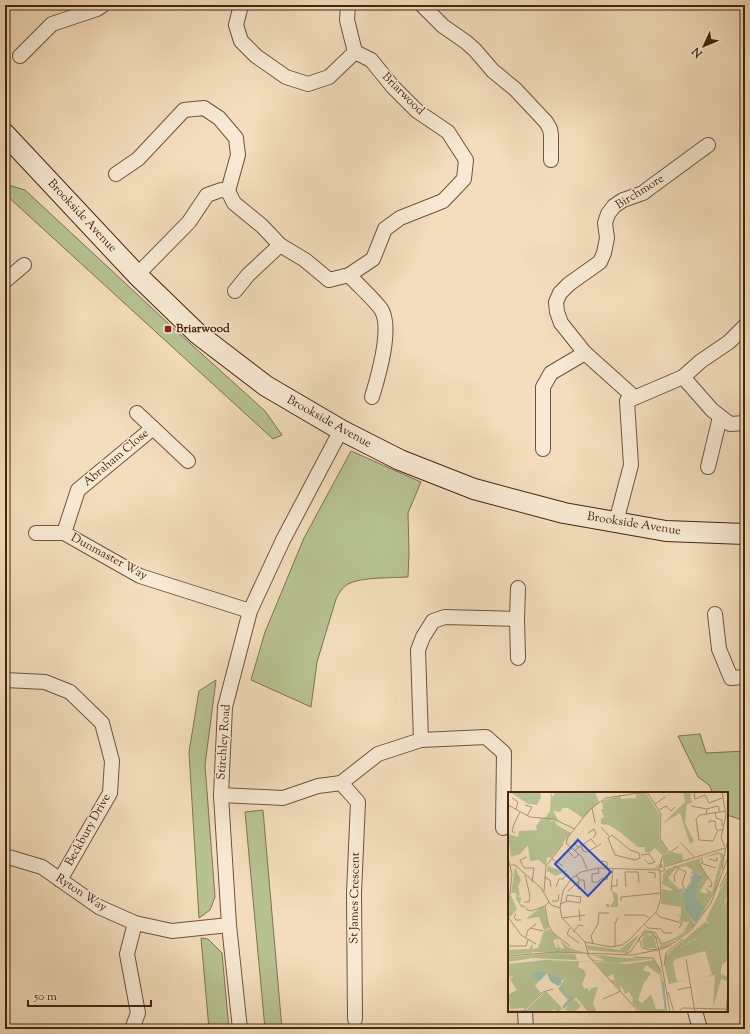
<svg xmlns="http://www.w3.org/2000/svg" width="750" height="1034" font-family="'Sorts Mill Goudy',serif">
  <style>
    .green { fill: #b7c293; stroke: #7e7450 }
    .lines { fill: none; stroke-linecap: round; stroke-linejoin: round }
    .street-casing { stroke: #705439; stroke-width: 16 }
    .secondary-casing { stroke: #45260d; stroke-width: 22 }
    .street { stroke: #f7e9d3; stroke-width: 14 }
    .secondary { stroke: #f7e9d3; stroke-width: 20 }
    .poi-dot { fill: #8f2418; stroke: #f7e9d3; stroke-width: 1.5 }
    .labels { text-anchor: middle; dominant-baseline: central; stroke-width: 3; stroke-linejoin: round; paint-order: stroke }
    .street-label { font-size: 12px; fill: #45260d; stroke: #f7e9d3 }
    .poi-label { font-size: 12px; font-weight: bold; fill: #45260d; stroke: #f7e9d3; text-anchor: start }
    .inset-river { fill: none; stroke: #9cbcac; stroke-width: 2 }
    .inset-road { fill: none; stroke: #ad9476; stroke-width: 1 }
    .view { fill: #1d4ed8; fill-opacity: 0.15; stroke: #1d4ed8; stroke-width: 2 }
    .inset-edge { fill: none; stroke: #45260d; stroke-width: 2 }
  </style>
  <rect width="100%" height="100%" fill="#f3ddbc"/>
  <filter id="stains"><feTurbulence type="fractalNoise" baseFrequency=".005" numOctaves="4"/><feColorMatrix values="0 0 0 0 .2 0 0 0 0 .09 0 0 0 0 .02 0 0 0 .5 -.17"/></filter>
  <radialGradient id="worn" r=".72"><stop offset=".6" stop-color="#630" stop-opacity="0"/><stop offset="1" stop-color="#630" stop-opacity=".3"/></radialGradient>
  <g class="green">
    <polygon points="5,184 25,190 182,336 265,411 282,435 273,439 5,194"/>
    <path d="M351,451l70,31 -13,31 1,41 -1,23c-16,1 -47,0 -60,7 -6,4 -9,9 -12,15l-19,63 -6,45 -60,-27 14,-48 39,-94z"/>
    <polygon points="216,680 205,765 215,897 210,910 199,918 189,752 199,691"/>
    <polygon points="700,734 706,753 745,751 745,821 727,815 727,793 713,793 709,785 698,777 678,736"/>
    <polygon points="263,810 282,1029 265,1029 245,812"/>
    <polygon points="201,938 208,939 222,953 229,1029 209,1029"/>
  </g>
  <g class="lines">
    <defs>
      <g id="street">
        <polyline points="348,5 347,20 355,52"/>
        <polyline points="422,5 443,26 466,42 475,50 493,71 515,89 546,122 550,129 551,135 551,160"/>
        <polyline points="20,56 52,24 97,9 103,5"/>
        <polyline points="116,174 138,159 184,110 204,108 219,118 236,138 238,155 228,191"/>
        <polyline points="137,275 189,222 207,195 221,190 228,191 234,203 262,226 280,245 305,260 329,280 349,275 373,259 385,229 400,218 443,201 464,179 466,160 448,132 417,111 393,87 371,60 355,52 329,77 308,84 286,77 256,56 241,41 236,25 241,5"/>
        <path d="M349,275c10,11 23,22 32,34 12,19 -3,68 -9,88"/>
        <polyline points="5,281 24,265"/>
        <polyline points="235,291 248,275 280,245"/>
        <polyline points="683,377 712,410 730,424 745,423"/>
        <polyline points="634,397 585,353 561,323 557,312 556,302 560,293 569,284 600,262 604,253 607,238 605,223 608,214 614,206 623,200 643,193 648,189 708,145"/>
        <polyline points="137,413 153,428"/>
        <polyline points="543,449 543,387 551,373 585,353"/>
        <polyline points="708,467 720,417"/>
        <polyline points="616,522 631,465 627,401 683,377 701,361 729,342 745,326"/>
        <polyline points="36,533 64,533 140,576 250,611"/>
        <polyline points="64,533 78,490 153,428 188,461"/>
        <polyline points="518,588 517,619 518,658"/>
        <polyline points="715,614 719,649 731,678 745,677"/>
        <polyline points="5,680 45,682 70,692 102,723 112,761 110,793 60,880"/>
        <polyline points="421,740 418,650 423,637 433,621 445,617 517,619"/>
        <polyline points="341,783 378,754 421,740 486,737 504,753 503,828"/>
        <polyline points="221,795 283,798 318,786 341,783 358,802 354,893 355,1019"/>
        <polyline points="5,856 42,867 99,907 135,923 172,931 229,925"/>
        <polyline points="525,1011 526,1029"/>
        <polyline points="695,1011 700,1029"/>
        <polyline points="132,1029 138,1013 127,954 135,923"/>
        <polyline points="240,1029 229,925 221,795 225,707 250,611 283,540 341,430"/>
      </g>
      <polyline id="secondary" points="5,134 137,275 198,334 266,386 341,430 400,460 474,489 564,513 666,531 745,534"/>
    </defs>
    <use href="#street" class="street-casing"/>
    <use href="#secondary" class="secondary-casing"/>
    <use href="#street" class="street"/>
    <use href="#secondary" class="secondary"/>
  </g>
  <rect class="poi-dot" x="164" y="325" width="8" height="8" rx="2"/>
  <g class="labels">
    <g class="street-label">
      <text transform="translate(403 94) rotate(45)">Briarwood</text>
      <text transform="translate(640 192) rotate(-32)">Birchmore</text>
      <text transform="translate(82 216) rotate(47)">Brookside Avenue</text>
      <text transform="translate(329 422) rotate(29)">Brookside Avenue</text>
      <text transform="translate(116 458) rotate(-40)">Abraham Close</text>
      <text transform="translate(634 524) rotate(9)">Brookside Avenue</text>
      <text transform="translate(109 557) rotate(28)">Dunmaster Way</text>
      <text transform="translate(224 742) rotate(-86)">Stirchley Road</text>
      <text transform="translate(88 830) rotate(-61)">Beckbury Drive</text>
      <text transform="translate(81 893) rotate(33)">Ryton Way</text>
      <text transform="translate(355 898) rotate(-89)">St James Crescent</text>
    </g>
    <g class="poi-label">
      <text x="176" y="329">Briarwood</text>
    </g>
  </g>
  <g transform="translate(508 792)">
    <rect width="220" height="220" fill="#f3ddbc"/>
    <path d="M2,0h30l1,5 -4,8 -9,-1zM43,0l2,5 2,-5h40l4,10 -16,16 -15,-10h-5l-3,4 -7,-1 6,10 -7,-2 -1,3 3,-2 3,5 14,8 -20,25 -4,-1 -1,9 -7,-6 -9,1 -2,-16 -8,9 -9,3 -3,-23 10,3 1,-6 18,-1 -1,-4 5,-7 5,-2 4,-6zM175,0h10l-3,2 2,9 -5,1 -2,19 9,18 -4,3 -10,-31 -18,11 23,-22zM128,1h10l14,22 -1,23 9,14 -6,5 -2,9 -4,3 -21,-2 20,1 5,-4 2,-9 -7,-7 -6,5 -4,-1v-5h-7l-17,-14 -12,-8 -8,-1v-5l3,-2 -3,-8h2l-1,-8 19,-6v4l15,-1zM164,60l10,2 1,6 6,-1 -25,7 -1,-8zM210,60l4,1 2,5 -8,32 -11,19 -9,-9 -1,-9 1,-3h4l-4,-4 5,-9 -6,-3 -4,3 1,-5 -6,-4 -10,2 -8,10 11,11 7,-1 5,-7 -1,-5 3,1 -2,8 -9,7 4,20 9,13 -16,13 -18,9 -5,-12 -9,-5 -7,4 -13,19 -39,-3 -1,-5 32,5 27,-21 10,3 6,11 13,-5 9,-6 5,-10 -10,-1 2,-5 -6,-1h6v-8l-20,-3 1,-15 9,2 1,-2 -10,-5 1,-10 4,-5 33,-11v6l8,14 -8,14 6,2 2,-2 -4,-5 8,5 9,-34 -2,-4 -17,4zM40,73l4,3 15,3 -11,5 -9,-5zM7,75l6,13 -3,6 2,9 -3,1 4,2 -1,6 9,4 -8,-1 -5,-8v-6h-5zM220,81v21l-6,15 6,-11v62l-6,5 -1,5v4l7,3v4l-7,-2 -8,29 2,-33 -23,4 20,-4 -7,-24 -30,8 -2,4 4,18 9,-1 -17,4 5,22 -9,-38v-12l31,-17 1,-2 -7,5 -1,-2 -1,4 -22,11 39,-33 4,2 -3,-4zM104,99l6,3v13h-12v-3h3l1,3 4,-7zM3,103l6,14 -7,8 -2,-2zM33,115h3l5,21 -5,2 -5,-13 -13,2zM41,137l10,10 -6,1 3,8h2l-2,-7 4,7 5,1 -5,-9 8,7 17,6 -52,-1 -1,-3 6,-1 6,-17zM138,142l8,3 3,11h-13l-3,-8zM25,151l-1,10 -24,2v-5l21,-1zM46,161l21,1 2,6 -45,-2 -24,4v-5zM79,162l39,4 27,1 -37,4 -23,-2 -3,-5 4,4 9,1v-2l-9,-2 9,1zM37,168l47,2h-13l-1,5 6,3 2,4 -4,10 2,5 3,-1 3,4 1,-4 7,-1 -5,16 3,8 -8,1 -12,-15 -3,5 3,-2 5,6 -6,6 -10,-2 3,-4 -5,3v-3l5,-6 -10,-11 8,-12 -3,3 -24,-10 -4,9 4,2 -4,5 6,7 -16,15 -15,1 -2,-14 9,-5 -7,-11 4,-4 -6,3v-14zM146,168l7,10 6,42h-26l-9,-9 1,-4 -4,-7 -4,2 -3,-7 -2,-2 1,5 -11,-10h5l-2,-6 -6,3 -12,-15 33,2zM138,173l14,10 5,34h-9l-5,-15 -9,9 -4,-3 5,-15 8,-12 -8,-3zM38,199l16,17 -3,4 -6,-3 -1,3h-33l8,-3z" fill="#b7c293" fill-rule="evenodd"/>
    <path d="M187,80l8,5 -7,7 5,4h-5v11l9,10 -10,14 -9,-11 -4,-19 9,-8 1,-9zM31,178l23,9 -1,5 -3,2 -8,-5 -3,-8 -7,8 -4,-1 -3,-4z" fill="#9cbcac"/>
    <path class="inset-river" d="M155,189l3,31M53,195l5,8 7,3M55,215l9,-9"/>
    <path class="inset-road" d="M139,0l14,22 -1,24 9,14M186,0l1,7 10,-4 4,8 13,-5M214,0l4,23 -5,23 4,9M4,6l6,4 -2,7M147,12l10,-7M0,13l22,12 23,2 22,10M17,13l7,2 -5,9M183,14l16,3M84,16l3,15M151,18l7,-4 5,5 4,-4M207,21l1,5 6,2v6M198,23l1,-6 10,-3 2,1v5M201,31v-2h6l1,8 2,2M93,35l8,9M216,38h-6l-5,11 -14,-1 -3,-21 4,-4 26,-4M7,41l-3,-2 2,-7 6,-12M80,41l6,-4 2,5 -3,4M104,43l18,15 9,3 1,5 -5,2 -20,-5 -7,-17zM173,51l14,15M73,54l2,5 4,1 14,-8M70,55l-4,-4 4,-5M67,58l16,-11 5,6M60,59l7,7 4,-4M133,63l8,-1 6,8 -6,2 -4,-4M216,64l4,-16M19,65l-7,3 4,8h10l-2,14M193,65l2,7 13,4M0,66l4,16 -4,38M44,67l11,7M201,67l8,2v-4M194,70l-2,3 12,18 -1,4 -3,-1M94,72v-3l5,1v6M153,72l4,6 -5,2 -1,-4 4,-2M3,73h4l26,23 10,17 9,3M166,74l12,6 -4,11 2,5M152,75l2,-9 17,-12M156,75l61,-19M90,76l1,5 -7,1v8h6l4,-4 5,2 2,-9M79,77l-5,-12 -16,-14 2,-6 22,-28 16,-11 39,-6M214,77l2,-14M151,78l-61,-2 -17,4 -10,7 -8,12 -3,17 2,10 23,24 26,5 11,-2 8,-6 27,-28 4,-14 -1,-25M117,80h13l1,11M117,80l1,15M140,80l7,1v5M68,83l3,4 -1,10M36,85l6,3 1,7M71,88h5l1,10M167,90l-1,-6 4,-7M103,94h6v-7M48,95l3,-8h4l4,-5 2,2M212,95l8,-17M60,99l10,-9M103,99l2,-23M36,100l2,-26 17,-22M44,109h6l1,-7M113,109v-4l40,-4M16,110h5l1,-6 -5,-21M41,110l-4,4 3,18 5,9 17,13M52,112l8,-3 12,2 1,-6 -14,-2 -1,7M18,117l5,2 14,-5M71,117l1,12M148,121l4,4 22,6 -3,5M8,122l-2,3 2,3h5M116,123h21l5,4M0,125l13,18 15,9M54,126l23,-3M137,133l3,3 13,1 3,4h8M22,136l13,3M62,136l-3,6 12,9M65,140l6,-7 4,1M18,145l2,-7 8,-6M77,150l4,15 50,55M85,152l-2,-8 7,-12 1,-11h10M0,154h18l2,-6M107,155v-23l3,-7M149,159l15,-6M116,163l7,-4 13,-19h7l6,6M0,164l49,-4 75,3 25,-5M126,165l19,1 8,13M178,167l9,53M156,174l2,-13 17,-14M169,198l14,-3M160,200l6,20M95,207l18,-8M1,219h14l20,-19 10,-3M172,219l2,-3 44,1M162,220l-11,-63 -2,-6 -1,-5 -8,-6 -9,6 3,10 9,2 6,-1 6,-2 12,-5 16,-12 20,-27 17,-46M218,220l2,-20"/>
    <path class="view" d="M70,48l33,32 -23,24 -33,-32z"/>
    <rect width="220" height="220" class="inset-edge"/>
  </g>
  <rect width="750" height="1034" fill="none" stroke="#f3ddbc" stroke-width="20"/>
  <rect x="6" y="6" width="738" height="1022" fill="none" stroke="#45260d" stroke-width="2"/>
  <rect x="10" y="10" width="730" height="1014" fill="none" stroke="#45260d"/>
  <g transform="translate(704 46) rotate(226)" stroke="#f7e9d3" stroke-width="3" paint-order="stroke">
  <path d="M0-3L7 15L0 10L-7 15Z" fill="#45260d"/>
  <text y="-6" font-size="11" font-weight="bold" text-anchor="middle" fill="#45260d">N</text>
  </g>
  <path d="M28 1000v6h123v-6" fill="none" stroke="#45260d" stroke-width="2"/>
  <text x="34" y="1000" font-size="12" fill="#45260d" stroke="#f7e9d3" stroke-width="3" paint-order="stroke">50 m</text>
  <rect width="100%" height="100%" filter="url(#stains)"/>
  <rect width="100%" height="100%" fill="url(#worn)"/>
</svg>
